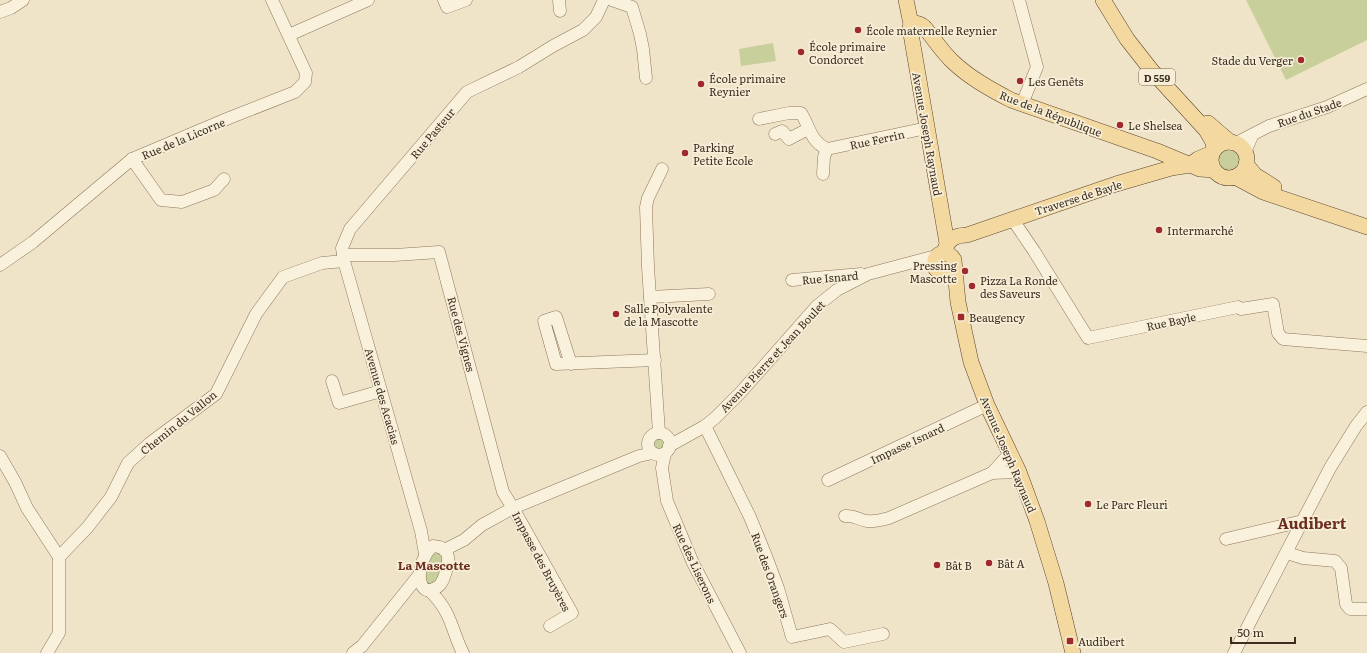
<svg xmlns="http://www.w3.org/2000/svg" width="1367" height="653" font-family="Literata,serif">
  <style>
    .green { fill: #c9cf9b }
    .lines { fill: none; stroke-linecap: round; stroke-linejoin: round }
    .minor-casing { stroke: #8d765c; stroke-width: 13 }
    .major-casing { stroke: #5b4430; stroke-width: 16 }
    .minor { stroke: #faf1dc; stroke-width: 12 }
    .major { stroke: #f3d9a0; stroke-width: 15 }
    .poi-dot { fill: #9e2a2b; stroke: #f7eed8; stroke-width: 1.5 }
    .labels { text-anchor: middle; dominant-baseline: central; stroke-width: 3.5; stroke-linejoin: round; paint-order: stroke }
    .shield { fill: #f7eed8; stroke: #756857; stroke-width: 1 }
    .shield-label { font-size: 10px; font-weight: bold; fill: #3d2e20 }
    .poi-label { font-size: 11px; fill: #3d2e20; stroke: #f7eed8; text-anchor: start }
    .street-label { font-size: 11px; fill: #3d2e20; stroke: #f7eed8 }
    .neighbourhood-label { font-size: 12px; font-weight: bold; fill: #6b2e1e; stroke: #f7eed8 }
    .district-label { font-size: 15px; font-weight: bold; fill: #6b2e1e; stroke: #f7eed8 }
  </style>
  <rect width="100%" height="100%" fill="#f0e4c8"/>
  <g class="green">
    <polygon points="1246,0 1367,0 1367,40 1286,80"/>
    <polygon points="773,43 776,61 741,66 739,49"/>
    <path d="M1230,142l12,6 2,21c-23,28 -53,-21 -14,-27z"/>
    <path d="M655,434c7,0 12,0 14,8l-8,13 -11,-5 -2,-5 2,-7z"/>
    <polygon points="444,550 443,582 426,590 425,554"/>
  </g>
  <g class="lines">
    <defs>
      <g id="minor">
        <polyline points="444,0 447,7 466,0"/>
        <polyline points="559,0 560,11"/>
        <polyline points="612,0 632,7 640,34 643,49 646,78"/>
        <polyline points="1019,0 1037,67 1022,104"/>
        <polyline points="0,12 11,8 23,0"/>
        <polyline points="289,35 368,0"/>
        <path d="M759,119l30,-6h12c9,14 9,28 26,36l100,-21"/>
        <polyline points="775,134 782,131 789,139 808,129"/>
        <polyline points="1236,143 1269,126 1327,107 1367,89"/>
        <polyline points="1245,152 1252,136"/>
        <polyline points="132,159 161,200 182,202 214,190 224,179"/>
        <polyline points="823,174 824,157 827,149"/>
        <polyline points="1013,220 1034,251 1088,338 1238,307 1241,309 1273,304 1278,333 1283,339 1367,346"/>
        <polyline points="343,255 395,255 439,252 503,492 513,508 572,613 550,626"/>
        <polyline points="0,265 33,242 132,159 229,118 295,92 305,82 306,73 272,0"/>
        <polyline points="792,280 861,274"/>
        <polyline points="650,297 709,294"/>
        <polyline points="571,364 556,317 544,321 556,364 655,360"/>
        <polyline points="332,381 339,403 381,391"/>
        <polyline points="705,426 750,517 766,556 778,588 792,637 830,629 844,642 883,634"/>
        <polyline points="659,433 648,267 646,207 648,198 662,169"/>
        <circle cx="659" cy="444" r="11"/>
        <polyline points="669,446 705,426 715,418 741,392 817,306 837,290 868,274 936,256"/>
        <polyline points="665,453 662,468 667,501 693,563 740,653"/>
        <polyline points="0,456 15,482 27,508 59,557"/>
        <polyline points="992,473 1010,453"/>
        <polyline points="828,480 987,405"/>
        <path d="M845,516c11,-1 13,4 22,5 7,1 15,-1 22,-3l103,-45 27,-1"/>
        <polyline points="1226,539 1303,521"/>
        <path d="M433,546c17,1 17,12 13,25 -3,12 -7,19 -20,19 -13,-9 -3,-37 7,-44z"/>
        <polyline points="444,550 464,540 482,525 513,508 639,456 653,453"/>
        <polyline points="1287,553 1303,558 1335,561 1341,568 1346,604 1350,609 1367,609"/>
        <polyline points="425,554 421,531 344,261 342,248 350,229 467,92 519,67 553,46 583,30 596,17 604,0"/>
        <polyline points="59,557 87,528 111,497 128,463 150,443 216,394 256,314 283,277 322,263 344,261"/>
        <path d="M429,590c7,7 13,14 17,22 7,13 10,28 17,41"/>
        <polyline points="47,653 59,633 59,557"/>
        <polyline points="353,653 362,646 419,575"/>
        <polyline points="1234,653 1330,468 1356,426 1367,412"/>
      </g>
      <g id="major">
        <polyline points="906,0 911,24 910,28 911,34 947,243"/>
        <polyline points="1103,0 1127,39 1152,71 1206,130 1213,142 1214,149"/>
        <path d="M911,24c6,-2 10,0 14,4 9,11 17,24 28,34 17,16 37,27 58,38l146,51 43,18 14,1"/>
        <polyline points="1208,123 1230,142"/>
        <circle cx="1229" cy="160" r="18"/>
        <polyline points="1246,164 1255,175 1274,187"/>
        <polyline points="1235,177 1263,192 1367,227"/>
        <path d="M944,253c3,-13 10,-18 23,-18l149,-51 55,-16 19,-3 8,-6 14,-6"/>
        <path d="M954,267l-4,5 -9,1 -6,-5v-9c5,-8 14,-8 19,1l4,42 13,60 16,43 32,67 18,49 19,62 17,70"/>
      </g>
    </defs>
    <use href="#minor" class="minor-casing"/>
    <use href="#major" class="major-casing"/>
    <use href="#minor" class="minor"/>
    <use href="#major" class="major"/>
  </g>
  <g class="poi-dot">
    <circle cx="858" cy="30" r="4"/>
    <circle cx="801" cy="52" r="4"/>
    <circle cx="1301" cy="60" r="4"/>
    <circle cx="1020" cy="81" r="4"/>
    <circle cx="701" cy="84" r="4"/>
    <circle cx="1120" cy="125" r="4"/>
    <circle cx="685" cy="153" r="4"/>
    <circle cx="1159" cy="230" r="4"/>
    <circle cx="965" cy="271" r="4"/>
    <circle cx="972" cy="286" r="4"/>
    <circle cx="616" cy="314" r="4"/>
    <rect x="957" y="313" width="8" height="8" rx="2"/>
    <circle cx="1088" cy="504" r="4"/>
    <circle cx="989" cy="563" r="4"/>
    <circle cx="937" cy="565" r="4"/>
    <rect x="1066" y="637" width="8" height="8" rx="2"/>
  </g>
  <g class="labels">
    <rect class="shield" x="1139" y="69" width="36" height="16" rx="3"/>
    <g class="shield-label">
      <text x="1157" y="77">D 559</text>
    </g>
    <g class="poi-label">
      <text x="866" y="30">École maternelle Reynier</text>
      <text x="809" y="46">École primaire<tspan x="809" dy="13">Condorcet</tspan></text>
      <text x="1293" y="60" text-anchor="end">Stade du Verger</text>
      <text x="709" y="78">École primaire<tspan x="709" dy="13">Reynier</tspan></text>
      <text x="1028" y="81">Les Genêts</text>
      <text x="1128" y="125">Le Shelsea</text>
      <text x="693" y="147">Parking<tspan x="693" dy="13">Petite Ecole</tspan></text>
      <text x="1167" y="230">Intermarché</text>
      <text x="957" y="265" text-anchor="end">Pressing<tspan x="957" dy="13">Mascotte</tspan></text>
      <text x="980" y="280">Pizza La Ronde<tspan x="980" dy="13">des Saveurs</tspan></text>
      <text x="624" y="308">Salle Polyvalente<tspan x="624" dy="13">de la Mascotte</tspan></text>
      <text x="969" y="317">Beaugency</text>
      <text x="1096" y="504">Le Parc Fleuri</text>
      <text x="997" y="563">Bât A</text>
      <text x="945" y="565">Bât B</text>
      <text x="1078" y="641">Audibert</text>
    </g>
    <g class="street-label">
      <text transform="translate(1309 112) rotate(-19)">Rue du Stade</text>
      <text transform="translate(1051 113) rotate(21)">Rue de la République</text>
      <text transform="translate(432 133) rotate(-50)">Rue Pasteur</text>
      <text transform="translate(928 134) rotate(80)">Avenue Joseph Raynaud</text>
      <text transform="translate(183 138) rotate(-23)">Rue de la Licorne</text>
      <text transform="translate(877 139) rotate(-12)">Rue Ferrin</text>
      <text transform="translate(1078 197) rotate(-18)">Traverse de Bayle</text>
      <text transform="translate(830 277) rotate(-5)">Rue Isnard</text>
      <text transform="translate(1171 321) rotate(-12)">Rue Bayle</text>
      <text transform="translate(462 334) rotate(75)">Rue des Vignes</text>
      <text transform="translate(772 356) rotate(-47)">Avenue Pierre et Jean Boulet</text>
      <text transform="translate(383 396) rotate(74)">Avenue des Acacias</text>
      <text transform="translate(178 422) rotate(-39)">Chemin du Vallon</text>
      <text transform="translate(907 443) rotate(-25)">Impasse Isnard</text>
      <text transform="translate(1009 454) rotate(67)">Avenue Joseph Raynaud</text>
      <text transform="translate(542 561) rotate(62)">Impasse des Bruyères</text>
      <text transform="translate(695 563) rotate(65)">Rue des Liserons</text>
      <text transform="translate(771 575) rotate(70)">Rue des Orangers</text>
    </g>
    <g class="neighbourhood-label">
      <text x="434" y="565">La Mascotte</text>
    </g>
    <g class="district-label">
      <text x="1312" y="522">Audibert</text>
    </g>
  </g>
  <path d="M1231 637v6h64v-6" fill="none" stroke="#3d2e20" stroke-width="2"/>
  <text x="1237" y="637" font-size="12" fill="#3d2e20" stroke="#f7eed8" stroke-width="3" paint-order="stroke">50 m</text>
</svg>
